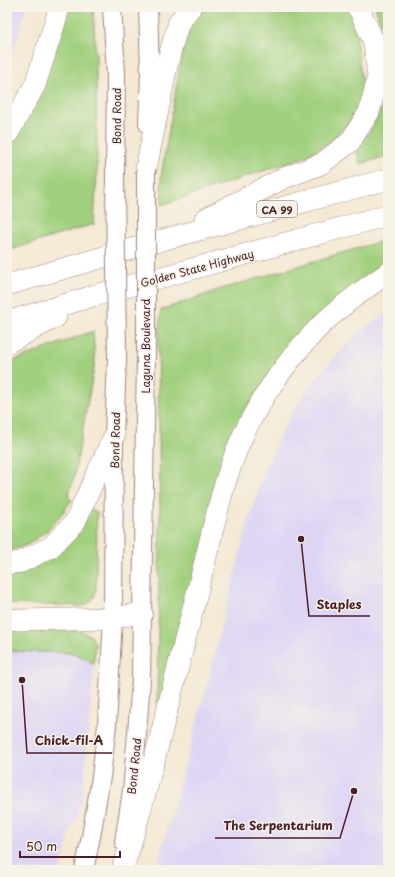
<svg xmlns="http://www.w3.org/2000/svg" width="395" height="877" font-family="'Playpen Sans',sans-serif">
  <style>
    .built { fill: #ded5f5 }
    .green { fill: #a1d07e; stroke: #767854 }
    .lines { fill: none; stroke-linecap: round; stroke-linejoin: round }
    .primary-casing { stroke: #9f847e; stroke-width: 20 }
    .motorway-casing { stroke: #9f847e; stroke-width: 22 }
    .primary { stroke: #fff; stroke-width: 18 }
    .motorway { stroke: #fff; stroke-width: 21 }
    .primary-bridge-casing { stroke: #9f847e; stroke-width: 20; stroke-linecap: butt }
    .primary-bridge { stroke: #fff; stroke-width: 18 }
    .labels { text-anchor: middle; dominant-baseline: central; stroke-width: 3; stroke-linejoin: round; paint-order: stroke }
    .shield { fill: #f7f3e8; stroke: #7e5f64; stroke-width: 1 }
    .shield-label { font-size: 10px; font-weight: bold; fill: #4a1f2b }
    .street-label { font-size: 11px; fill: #4a1f2b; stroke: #f7f3e8 }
    .leader { fill: none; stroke: #4a1f2b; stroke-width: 1.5 }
    .callout-dot { fill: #4a1f2b; stroke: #f7f3e8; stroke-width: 1.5 }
    .callout-label { font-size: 12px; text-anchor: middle; font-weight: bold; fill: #4a1f2b; stroke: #f7f3e8; stroke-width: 3; stroke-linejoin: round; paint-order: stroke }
  </style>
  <rect width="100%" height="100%" fill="#f7f3e8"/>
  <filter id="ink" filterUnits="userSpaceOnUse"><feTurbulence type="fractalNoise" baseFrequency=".025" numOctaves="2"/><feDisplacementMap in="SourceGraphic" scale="8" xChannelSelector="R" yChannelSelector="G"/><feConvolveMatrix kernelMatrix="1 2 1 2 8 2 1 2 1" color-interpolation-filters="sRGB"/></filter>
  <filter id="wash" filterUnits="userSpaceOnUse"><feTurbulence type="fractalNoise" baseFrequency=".012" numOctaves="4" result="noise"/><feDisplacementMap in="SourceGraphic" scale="16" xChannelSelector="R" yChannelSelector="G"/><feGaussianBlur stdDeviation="0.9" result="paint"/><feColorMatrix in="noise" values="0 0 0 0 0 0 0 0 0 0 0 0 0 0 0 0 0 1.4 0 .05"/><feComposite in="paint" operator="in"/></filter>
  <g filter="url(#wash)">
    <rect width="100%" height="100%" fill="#f4e8d2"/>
    <g class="built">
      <polygon points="7,7 26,7 19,34 7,65"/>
      <polygon points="388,312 388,870 156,870 198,719 248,522 265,468 278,439 294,409 312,383 335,357 364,328"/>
      <polygon points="7,651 74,653 94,663 83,794 79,810 70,833 60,870 7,870"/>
    </g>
    <g class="green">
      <polygon points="67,7 93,7 96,58 97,173 94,224 7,251 7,148 13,141"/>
      <polygon points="205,7 347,7 350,10 359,28 356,40 361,75 366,90 361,102 349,122 331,141 307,156 162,205 161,176 183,49 191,27 200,12"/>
      <polygon points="375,7 388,7 388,49 384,32"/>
      <polygon points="388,86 388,156 360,164 356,147 370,131 381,109"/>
      <polygon points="388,239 388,264 255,395 161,704 157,703 160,514 158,344 161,310 215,291"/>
      <polygon points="93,331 95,362 74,477 68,497 72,500 63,512 49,529 29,544 7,552 7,363"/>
      <path d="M89,509l8,3 -1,78c-2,10 -4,12 -13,16l-76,-2v-30l21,-5z"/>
      <polygon points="7,630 81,631 91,636 95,644 94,663 74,653 7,651"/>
    </g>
  </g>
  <g filter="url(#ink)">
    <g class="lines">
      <defs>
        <g id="primary">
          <polyline points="112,7 116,73 115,177"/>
          <polyline points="148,124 150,73 148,7"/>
          <polyline points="124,842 132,791 137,733 141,680 146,356"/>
          <polyline points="84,870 91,837 101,777 107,725 113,618 114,436 117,359"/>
        </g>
        <g id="motorway">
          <polyline points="7,135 35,85 57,16 58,7"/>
          <polyline points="146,169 169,56 179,22 191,7"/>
          <polyline points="205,219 284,178 321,164 350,142 369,112 378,77 374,42 359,9 357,7"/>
          <polyline points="7,285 166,239 388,179"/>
          <polyline points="7,322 93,296 388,215"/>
          <polyline points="7,343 56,317"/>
          <polyline points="7,564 21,562 51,547 75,522 114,436"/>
          <polyline points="7,619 21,620 113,618 142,613"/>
          <path d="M122,870c16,-46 28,-93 40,-140 13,-51 26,-102 39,-153 13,-51 23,-105 47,-152 18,-35 43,-69 71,-98 21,-21 45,-38 69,-54"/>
        </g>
      </defs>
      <use href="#primary" class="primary-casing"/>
      <use href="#motorway" class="motorway-casing"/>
      <use href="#primary" class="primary"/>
      <use href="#motorway" class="motorway"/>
      <defs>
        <g id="primary-bridge">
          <polyline points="115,177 117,359"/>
          <polyline points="146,356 146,169"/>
        </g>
      </defs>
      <use href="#primary-bridge" class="primary-bridge-casing"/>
      <use href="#primary-bridge" class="primary-bridge"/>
    </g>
  </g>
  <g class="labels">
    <rect class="shield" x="257" y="201" width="40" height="16" rx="3"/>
    <g class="shield-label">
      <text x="277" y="209">CA 99</text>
    </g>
    <g class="street-label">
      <text transform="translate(116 116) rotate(-90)">Bond Road</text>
      <text transform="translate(197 268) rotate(-15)">Golden State Highway</text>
      <text transform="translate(145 346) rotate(-90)">Laguna Boulevard</text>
      <text transform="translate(115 440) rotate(-89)">Bond Road</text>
      <text transform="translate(134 766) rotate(-84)">Bond Road</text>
    </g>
  </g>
  <path class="leader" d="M301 539L309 616H370M22 680L27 753H112M354 791L340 838H215"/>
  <g class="callout-dot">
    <circle cx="301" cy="539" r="4"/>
    <circle cx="22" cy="680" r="4"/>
    <circle cx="354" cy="791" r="4"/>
  </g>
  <g class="callout-label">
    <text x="339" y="609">Staples</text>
    <text x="69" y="745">Chick-fil-A</text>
    <text x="278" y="830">The Serpentarium</text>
  </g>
  <rect width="395" height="877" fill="none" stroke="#f7f3e8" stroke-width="24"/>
  <path d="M20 851v6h100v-6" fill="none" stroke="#4a1f2b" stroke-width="2"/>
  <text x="26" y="851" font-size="12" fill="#4a1f2b" stroke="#f7f3e8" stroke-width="3" paint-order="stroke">50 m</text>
</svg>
